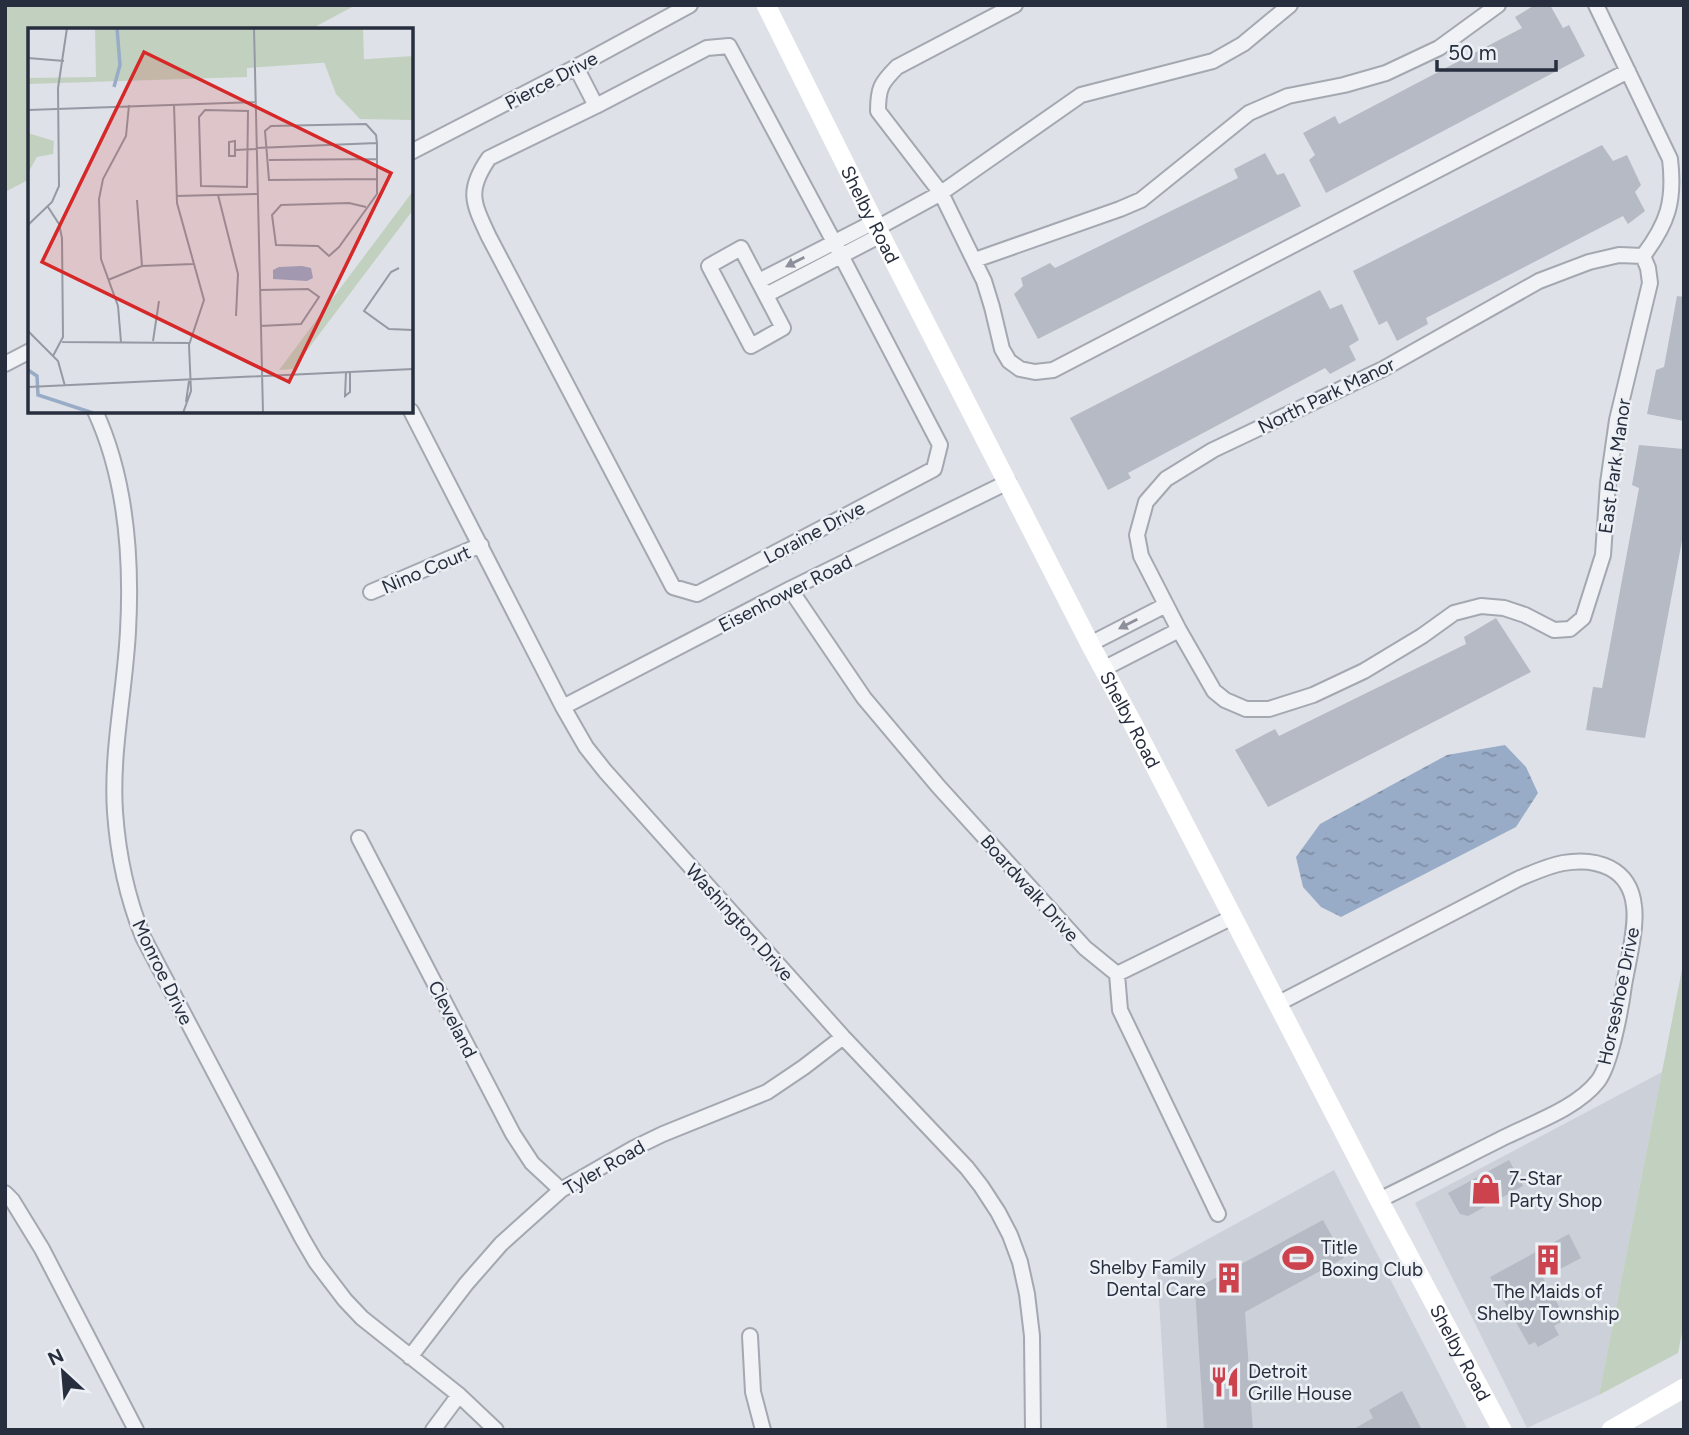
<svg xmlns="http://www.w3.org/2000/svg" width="1689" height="1435" font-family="Figtree,sans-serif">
  <defs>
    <pattern id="water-ripples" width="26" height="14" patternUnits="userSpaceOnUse" patternTransform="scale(1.75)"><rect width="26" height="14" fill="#99acc7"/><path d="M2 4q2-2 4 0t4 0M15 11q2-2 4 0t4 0" fill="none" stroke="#7d8ca3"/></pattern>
  </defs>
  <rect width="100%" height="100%" fill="#dee1e7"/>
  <path fill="#ccd0d9" d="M 1662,1072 L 1599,1395 L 1527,1428 L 1415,1203 Z
    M 1334,1170 L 1468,1430 L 1167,1430 L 1157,1267 Z"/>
  <path fill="#c2d1bf" d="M 5,5 L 356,5 L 309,30 L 30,30 L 30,179 L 5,192 Z
    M 1684,959 L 1684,1323 L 1678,1353 L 1599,1395 Z"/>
  <path fill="url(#water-ripples)" d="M 1505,745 L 1526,767 L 1538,793 L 1516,827 L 1341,917 L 1321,907 L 1303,887 L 1296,857 L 1320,824 L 1447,755 Z"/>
  <path fill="#b5bac4" d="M 1535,5 L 1550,5 L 1563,28 L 1569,25 L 1585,56 L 1326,193 L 1309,160 L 1315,155 L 1303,133 L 1335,116 L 1339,124 L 1522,28 L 1515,17 Z
    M 1602,145 L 1613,161 L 1627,155 L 1641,185 L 1635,192 L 1645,211 L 1628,224 L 1623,216 L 1426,318 L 1428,324 L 1397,341 L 1387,321 L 1379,325 L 1353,271 Z
    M 1265,153 L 1277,175 L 1284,173 L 1301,206 L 1038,339 L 1014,294 L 1023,286 L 1021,278 L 1050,263 L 1055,268 L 1238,178 L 1234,169 Z
    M 1320,290 L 1330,309 L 1342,304 L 1359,340 L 1349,346 L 1356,360 L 1330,374 L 1325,368 L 1128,473 L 1131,478 L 1108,490 L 1070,418 Z
    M 1677,296 L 1684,297 L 1684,421 L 1647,414 L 1656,370 L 1664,367 Z
    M 1639,445 L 1684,449 L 1684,530 L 1645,738 L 1586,730 L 1593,687 L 1602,688 L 1639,488 L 1632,485 Z
    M 1496,618 L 1531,672 L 1268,807 L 1235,750 L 1275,729 L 1279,736 L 1466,644 L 1464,637 Z
    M 1509,1160 L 1523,1186 L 1468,1216 L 1460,1214 L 1448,1193 Z
    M 1323,1220 L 1344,1258 L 1245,1312 L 1249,1370 L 1256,1369 L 1258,1393 L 1250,1393 L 1253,1430 L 1204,1430 L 1195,1289 Z
    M 1569,1234 L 1581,1258 L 1543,1278 L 1566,1319 L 1554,1326 L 1559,1335 L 1538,1347 L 1535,1342 L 1529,1345 L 1490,1277 Z
    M 1402,1391 L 1422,1430 L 1352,1430 L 1373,1418 L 1369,1410 Z"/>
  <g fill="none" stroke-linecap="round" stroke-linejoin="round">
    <g stroke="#a3a8b1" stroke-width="18">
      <path id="street" d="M 1015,5 L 897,67 C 881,83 878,88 878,111 L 941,193 L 984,281 L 992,307 L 1002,349 L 1009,361 L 1020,369 L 1035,372 L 1053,370 L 1628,71
        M 1596,5 L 1670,159 C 1675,201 1668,223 1643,256
        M 729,46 L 834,242 L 940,445 L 934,469 L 697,594 L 673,587 L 489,237 C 473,203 466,191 489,158 L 596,106 L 707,48 Z
        M 576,67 L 596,106
        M 411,152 L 576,67 L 690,5
        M 877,228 L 941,193 L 1081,95 L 1213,61 L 1243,44 L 1290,5
        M 741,248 L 783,328 L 751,346 L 709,266 Z
        M 1619,255 L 1643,256 L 1648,268 L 1650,283 L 1617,420 L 1608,483 L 1603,555 L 1583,618 L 1570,629 L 1554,630 L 1525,615 L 1504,608 L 1481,606 L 1454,613 L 1422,636 L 1364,671 L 1313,695 L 1269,709 L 1246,709 L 1225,700 L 1214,691 L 1179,630 L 1141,556 L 1137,535 L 1146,502 L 1166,479 L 1213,450 L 1383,369 L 1539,281 L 1589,262 Z
        M 975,260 L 1120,209 L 1141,200 L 1249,113 L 1288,96 L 1344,85 L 1386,73 L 1439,48 L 1498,5
        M 759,281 L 874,222
        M 766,295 L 881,235
        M 5,364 L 30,351
        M 95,411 C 126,478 132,558 128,631 C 125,691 111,752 115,812 C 118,855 127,897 143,937 L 302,1238 L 316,1262 L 345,1300 L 362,1318 L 459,1395 L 496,1430
        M 411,411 L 563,707 L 586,747 L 605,771 L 843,1037 L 967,1168 L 981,1186 L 998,1212 L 1010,1235 L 1020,1262 L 1027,1294 L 1032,1336 L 1033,1430
        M 790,589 L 864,698 L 938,786 L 1085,948 L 1117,974 L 1120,1010 L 1218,1214
        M 371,592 L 481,545
        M 1090,644 L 1166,605
        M 1103,669 L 1179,630
        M 563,707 L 790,589 L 1008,482
        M 359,838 L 513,1134 L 532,1163 L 561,1190
        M 1117,974 L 1233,917
        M 1279,1003 L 1518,879 C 1533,873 1547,866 1563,863 C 1597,857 1630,868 1634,906 C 1637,926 1628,963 1624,985 C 1621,1008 1611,1064 1598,1081 C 1578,1107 1536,1122 1507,1136 C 1465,1157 1422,1179 1379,1200
        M 5,1193 L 12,1200 L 42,1249 L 136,1430
        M 750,1336 L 753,1392 L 763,1430
        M 410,1357 L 466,1284 L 501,1244 L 561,1190 L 634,1148 L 663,1134 L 767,1092 L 804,1067 L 843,1037
        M 433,1430 L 459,1395"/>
    </g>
    <use href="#street" stroke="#f1f2f6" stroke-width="14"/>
    <g stroke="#fff" stroke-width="19">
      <path id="s1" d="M 766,5 L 874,222 L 1090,644 L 1133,724 L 1379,1200 L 1502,1430"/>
      <path d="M 1611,1430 L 1684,1388"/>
    </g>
  </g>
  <defs><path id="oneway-solid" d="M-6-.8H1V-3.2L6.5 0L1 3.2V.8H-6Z" transform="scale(1.75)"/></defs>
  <g fill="#8c909a">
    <use href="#oneway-solid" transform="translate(795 262) rotate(153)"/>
    <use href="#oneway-solid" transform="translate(1128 624) rotate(153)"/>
  </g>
  <defs>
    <g id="shop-bare" transform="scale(2.415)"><path d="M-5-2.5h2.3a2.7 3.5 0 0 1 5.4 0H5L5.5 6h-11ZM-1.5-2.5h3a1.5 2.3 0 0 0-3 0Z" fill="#cc434d" stroke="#edf0f5" stroke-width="2.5" paint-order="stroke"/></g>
    <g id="stadium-bare" transform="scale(2.415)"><path d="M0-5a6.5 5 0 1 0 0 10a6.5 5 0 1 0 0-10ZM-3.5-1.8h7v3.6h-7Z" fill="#cc434d" stroke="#edf0f5" stroke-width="2.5" paint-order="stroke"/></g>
    <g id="building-bare" transform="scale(2.415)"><path d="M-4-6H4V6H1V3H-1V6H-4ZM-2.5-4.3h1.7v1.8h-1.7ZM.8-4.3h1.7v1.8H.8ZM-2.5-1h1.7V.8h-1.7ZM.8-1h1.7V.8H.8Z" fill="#cc434d" stroke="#edf0f5" stroke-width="2.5" paint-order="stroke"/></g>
    <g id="restaurant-bare" transform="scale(2.415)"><path d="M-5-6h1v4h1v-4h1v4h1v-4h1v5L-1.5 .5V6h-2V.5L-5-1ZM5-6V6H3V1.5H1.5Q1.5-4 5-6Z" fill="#cc434d" stroke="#edf0f5" stroke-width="2.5" paint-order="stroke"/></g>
  </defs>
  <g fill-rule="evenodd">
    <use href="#shop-bare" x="1486" y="1189"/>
    <use href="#stadium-bare" x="1298" y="1258"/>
    <use href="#building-bare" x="1548" y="1260"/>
    <use href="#building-bare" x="1229" y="1278"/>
    <use href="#restaurant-bare" x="1225" y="1382"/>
  </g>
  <g text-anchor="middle" stroke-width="5" stroke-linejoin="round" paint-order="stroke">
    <g font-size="19" fill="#272e3e" stroke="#edf0f5">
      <text transform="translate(551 80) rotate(-28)" y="7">Pierce Drive</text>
      <text dy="7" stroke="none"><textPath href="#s1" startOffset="234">Shelby Road</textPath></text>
      <text transform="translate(1326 395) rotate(-26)" y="7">North Park Manor</text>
      <text transform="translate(1614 466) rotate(-82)" y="7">East Park Manor</text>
      <text transform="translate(814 532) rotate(-28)" y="7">Loraine Drive</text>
      <text transform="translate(426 569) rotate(-23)" y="7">Nino Court</text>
      <text transform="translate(785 593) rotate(-27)" y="7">Eisenhower Road</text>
      <text dy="7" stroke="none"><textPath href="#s1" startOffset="802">Shelby Road</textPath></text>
      <text transform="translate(1030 888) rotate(48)" y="7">Boardwalk Drive</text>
      <text transform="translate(740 922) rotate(48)" y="7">Washington Drive</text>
      <text transform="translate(163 972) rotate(64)" y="7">Monroe Drive</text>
      <text transform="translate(1618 996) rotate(-78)" y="7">Horseshoe Drive</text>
      <text transform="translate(453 1019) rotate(63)" y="7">Cleveland</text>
      <text transform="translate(604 1167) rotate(-30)" y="7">Tyler Road</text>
      <text dy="7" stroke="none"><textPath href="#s1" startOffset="1516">Shelby Road</textPath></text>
    </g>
    <g font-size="19" fill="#272e3e" stroke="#edf0f5" text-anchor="start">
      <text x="1509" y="1185">7-Star<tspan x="1509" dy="22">Party Shop</tspan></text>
      <text x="1321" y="1254">Title<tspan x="1321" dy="22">Boxing Club</tspan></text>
      <text x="1206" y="1274" text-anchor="end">Shelby Family<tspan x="1206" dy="22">Dental Care</tspan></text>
      <text x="1548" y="1298" text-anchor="middle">The Maids of<tspan x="1548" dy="22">Shelby Township</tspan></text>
      <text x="1248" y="1378">Detroit<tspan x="1248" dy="22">Grille House</tspan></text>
    </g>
  </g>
  <g transform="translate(28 28)">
    <rect width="385" height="385" fill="#dee1e7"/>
    <path d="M 385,28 L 385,156 L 384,156 L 385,92 L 332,91 L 308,66 L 296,34 ZM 0,105 L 26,113 L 25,126 L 9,129 L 0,145 Z" fill="#c2d1bf"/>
    <path d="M 67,0 L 335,0 L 336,32 L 219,40 L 219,49 L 0,56 L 0,50 L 68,49 ZM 385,163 L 385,182 L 265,341 L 251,342 Z" fill="#c2d1bf"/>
    <path d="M 274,238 L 283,240 L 285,250 L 279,253 L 245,251 L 245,242 L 251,239 Z" fill="#99acc7"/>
    <path fill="none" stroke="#99acc7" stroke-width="3.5" d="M 86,59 L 92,37 L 89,0M 0,342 L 9,348 L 10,367 L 65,385"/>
    <path fill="none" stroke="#9599a3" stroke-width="2" d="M 226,0 L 235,385M 0,30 L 36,33M 146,76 L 149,175 L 176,272 L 161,317 L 163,363 L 155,385M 0,82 L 228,74M 177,82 L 220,83 L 219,159 L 173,158 L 171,89 ZM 207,113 L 207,128 L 201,128 L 201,114 ZM 228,120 L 349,115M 207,122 L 228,121M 241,132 L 349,131M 190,167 L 210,246 L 208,288M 148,168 L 229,166M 109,172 L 114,238M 20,179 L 31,196 L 34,210 L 35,309 L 25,328M 338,179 L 321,175 L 253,177 L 244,187 L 248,217 L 290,218 L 301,228 L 311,219 L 349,166 L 349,115 L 348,107 L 338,96 L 243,98 L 237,103 L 241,152 L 349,151M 0,197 L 24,174 L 31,158 L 30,60 L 39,0M 371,240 L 363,244 L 336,283 L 361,301 L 385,302M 80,252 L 114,238 L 165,236M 232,262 L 280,261 L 291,269 L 273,296 L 232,298M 0,303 L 30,333 L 37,358M 125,313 L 131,273M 34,314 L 161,315M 93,314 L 90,278 L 73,231 L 71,171 L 75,151 L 98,108 L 101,77M 318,344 L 317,368 L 322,364 L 322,344M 0,359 L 385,341M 158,374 L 161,353"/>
    <path fill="#d62828" fill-opacity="0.15" stroke="#d62828" stroke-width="3.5" d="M 116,24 L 363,145 L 261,354 L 14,234 Z"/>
    <rect width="385" height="385" fill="none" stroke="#272e3e" stroke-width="3.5"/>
  </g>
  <rect width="1689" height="1435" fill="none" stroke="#272e3e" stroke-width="14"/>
  <g transform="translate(63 1372) rotate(334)" stroke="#edf0f5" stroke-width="5" paint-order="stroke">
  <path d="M0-5L12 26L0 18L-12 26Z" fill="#272e3e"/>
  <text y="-10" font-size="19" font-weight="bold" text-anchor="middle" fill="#272e3e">N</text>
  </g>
  <path d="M1437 60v10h119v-10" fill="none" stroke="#272e3e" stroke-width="3.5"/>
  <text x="1448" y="60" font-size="21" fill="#272e3e" stroke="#edf0f5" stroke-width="5" paint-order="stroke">50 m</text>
</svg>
